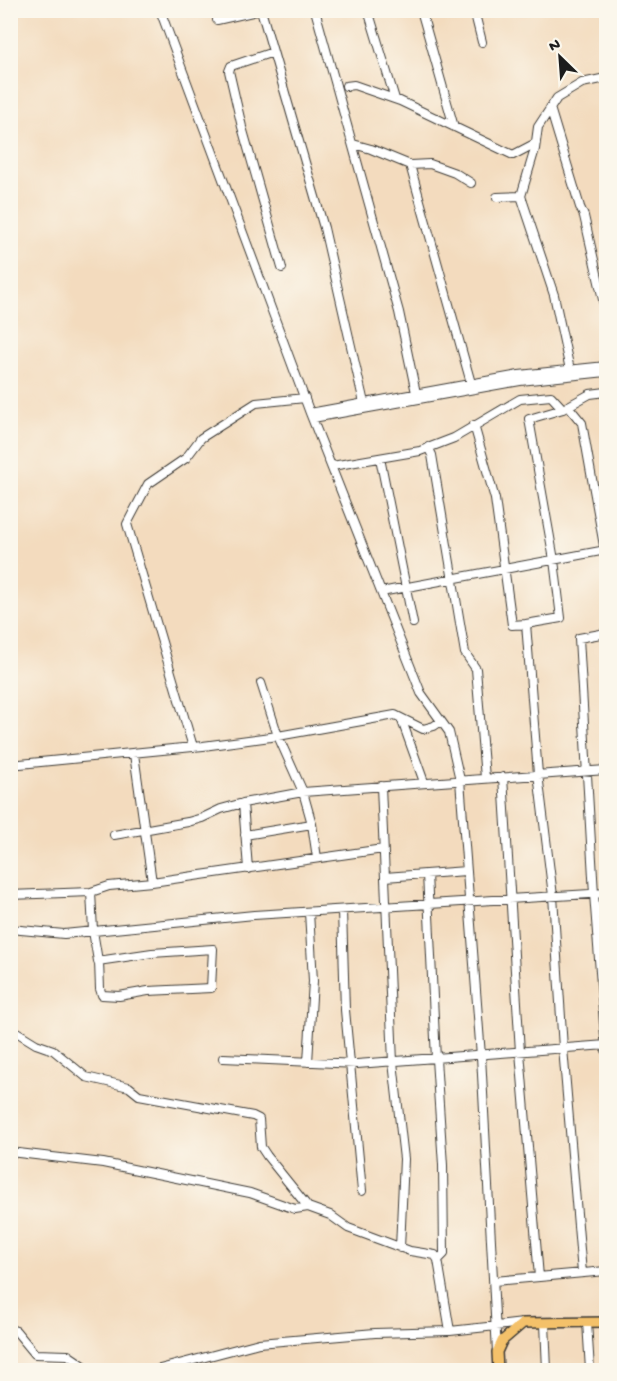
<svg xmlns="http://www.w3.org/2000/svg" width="617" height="1381" font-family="'Gochi Hand',sans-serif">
  <rect width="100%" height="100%" fill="#fbf7ec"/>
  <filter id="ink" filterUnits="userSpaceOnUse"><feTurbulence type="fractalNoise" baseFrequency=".0167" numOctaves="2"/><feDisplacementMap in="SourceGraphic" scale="12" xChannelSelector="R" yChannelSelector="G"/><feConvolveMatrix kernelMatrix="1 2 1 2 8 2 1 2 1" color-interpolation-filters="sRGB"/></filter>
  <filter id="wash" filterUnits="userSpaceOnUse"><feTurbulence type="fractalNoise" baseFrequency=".008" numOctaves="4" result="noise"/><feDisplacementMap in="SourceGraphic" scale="24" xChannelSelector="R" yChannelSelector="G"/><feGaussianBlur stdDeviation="1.35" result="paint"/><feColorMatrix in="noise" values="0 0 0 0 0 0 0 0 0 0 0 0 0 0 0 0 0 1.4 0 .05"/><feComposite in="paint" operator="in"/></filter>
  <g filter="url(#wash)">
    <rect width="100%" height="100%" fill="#f3dbbe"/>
  </g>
  <g filter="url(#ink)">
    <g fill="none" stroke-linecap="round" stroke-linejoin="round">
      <g stroke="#3c3934" stroke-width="10">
        <path id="minor" d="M 160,10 L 310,413 L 421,693 L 449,732 L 460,780 L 481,1056 L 497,1352
          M 261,10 L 324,228 L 364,403
          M 315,10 L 399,312 L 416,393
          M 368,10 L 395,99
          M 421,10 L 454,127
          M 474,10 L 482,42
          M 217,20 L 261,10
          M 273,52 L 231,66 L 229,71 L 242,127 L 282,268
          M 346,86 L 354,85 L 400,101 L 513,155 L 536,143
          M 550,108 L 580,207 L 584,216 L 606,313
          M 353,144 L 371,149 L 410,165 L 430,164 L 455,173 L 471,183
          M 410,165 L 471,383
          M 521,196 L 554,295 L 570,370
          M 497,197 L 521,196 L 535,149 L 538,127 L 557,98 L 582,83 L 606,78
          M 568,406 L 582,423 L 606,557
          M 310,413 L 519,375 L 606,366
          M 313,418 L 520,381 L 606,372
          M 474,425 L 495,499 L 512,625 L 526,624 L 538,774 L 553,896 L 563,1048 L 582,1273
          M 428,447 L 432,455 L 465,653 L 476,669 L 485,778
          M 380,458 L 413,623
          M 332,466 L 420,451 L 454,438 L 520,399 L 551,396 L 563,409 L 590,394 L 606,392
          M 381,592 L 606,550
          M 526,624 L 561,618 L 554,560 L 529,419 L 563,409
          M 606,633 L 579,638 L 594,894 L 606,1050
          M 261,683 L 278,736 L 303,792 L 312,824 L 317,858
          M 401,718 L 424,782
          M 193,747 L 127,524 L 148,484 L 186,458 L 201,438 L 256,403 L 305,398
          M 134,754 L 152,882
          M 10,765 L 203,746 L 278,736 L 395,715 L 423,729 L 434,726 L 441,721
          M 503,777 L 520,1052 L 539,1277
          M 381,786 L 393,1062 L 404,1159 L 400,1248
          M 243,803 L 248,869
          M 114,835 L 188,822 L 202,818 L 221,809 L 243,803 L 303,792 L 606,770
          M 245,835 L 312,824
          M 427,874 L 436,1059 L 443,1165 L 444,1254 L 438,1260
          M 385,877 L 466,871
          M 91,892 L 93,931 L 98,961 L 152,953 L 213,949 L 211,988 L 148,991 L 119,996 L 102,995 L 100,989 L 99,961
          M 10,895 L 91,892 L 109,886 L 152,882 L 383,849
          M 342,910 L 345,1010 L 362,1191
          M 10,929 L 64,934 L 254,915 L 606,893
          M 10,1028 L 36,1044 L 53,1050 L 86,1077 L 129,1087 L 139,1095 L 253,1116 L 259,1119 L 261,1147 L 267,1156 L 308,1207 L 330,1215 L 348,1228 L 410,1251 L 435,1255 L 438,1260 L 450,1331
          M 223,1058 L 357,1064 L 606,1045
          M 308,1062 L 313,981 L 309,912
          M 10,1152 L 103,1163 L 250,1193 L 295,1209 L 308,1207
          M 494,1281 L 606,1271
          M 587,1322 L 590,1370
          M 545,1323 L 547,1370
          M 10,1329 L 16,1331 L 35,1354 L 68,1355 L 90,1370
          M 156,1370 L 259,1343 L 375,1333 L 450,1331 L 523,1323"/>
      </g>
      <g stroke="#3c3934" stroke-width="12">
        <path id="major" d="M 498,1370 L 497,1352 L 502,1341 L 523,1323 L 606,1322"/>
      </g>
      <use href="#minor" stroke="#fff" stroke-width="8"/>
      <use href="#major" stroke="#f4c16a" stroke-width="9"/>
    </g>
  </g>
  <rect width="617" height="1381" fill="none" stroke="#fbf7ec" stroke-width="36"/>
  <g transform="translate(560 57) rotate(335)" stroke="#fbf7ec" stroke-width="4.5" paint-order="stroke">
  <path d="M0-4.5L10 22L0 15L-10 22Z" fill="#1c1c1c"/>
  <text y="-9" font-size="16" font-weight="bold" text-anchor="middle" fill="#1c1c1c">N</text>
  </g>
</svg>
